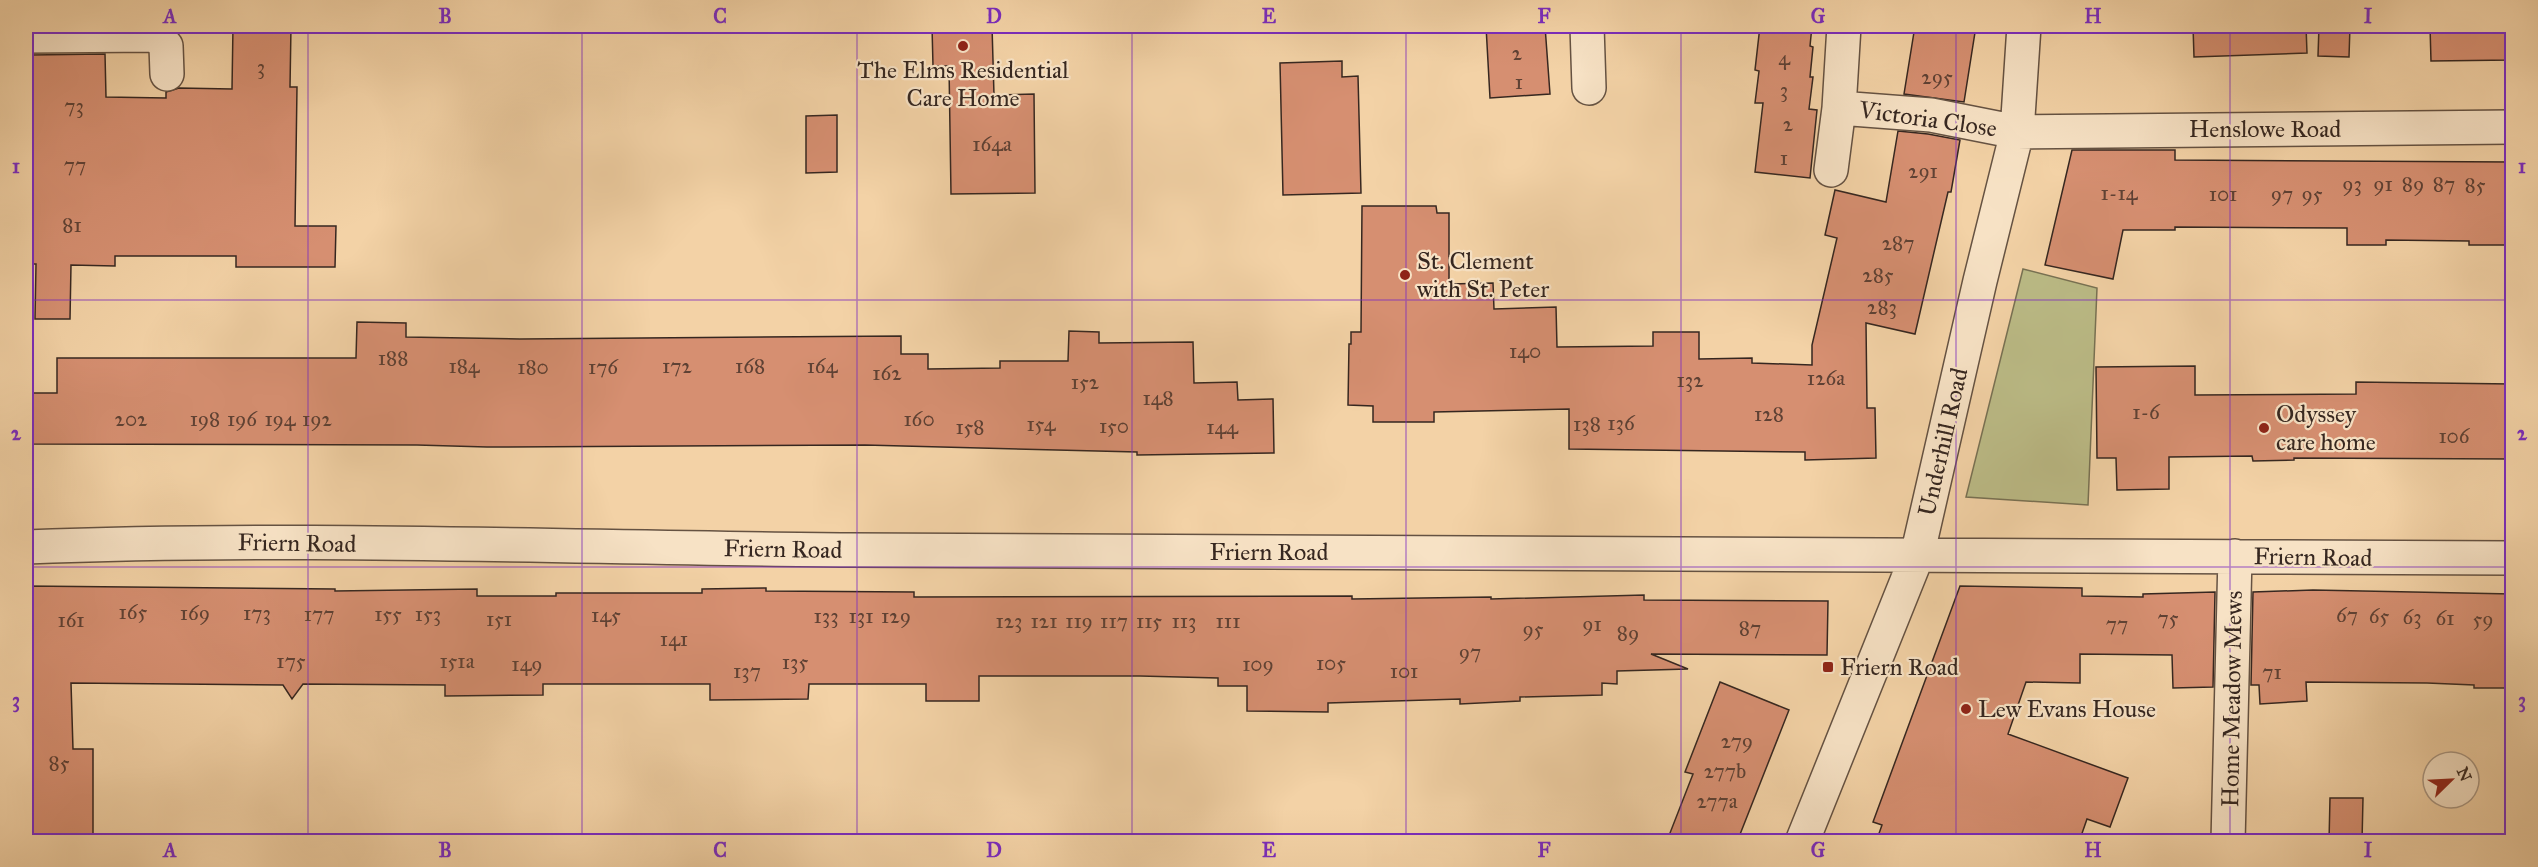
<svg xmlns="http://www.w3.org/2000/svg" width="2538" height="867" font-family="'IM FELL Great Primer',serif">
  <rect width="100%" height="100%" fill="#f3d2a6"/>
  <filter id="stains"><feTurbulence type="fractalNoise" baseFrequency=".00333" numOctaves="4"/><feColorMatrix values="0 0 0 0 .2 0 0 0 0 .09 0 0 0 0 .02 0 0 0 .5 -.17"/></filter>
  <radialGradient id="worn" r=".72"><stop offset=".6" stop-color="#630" stop-opacity="0"/><stop offset="1" stop-color="#630" stop-opacity=".3"/></radialGradient>
  <path fill="#bbbb86" stroke="#787153" stroke-width="1.5" d="M 2023,269 L 2097,288 L 2088,505 L 1966,497 Z"/>
  <path fill="#d68f71" stroke="#362720" stroke-width="1.5" d="M 233,26 L 291,26 L 290,87 L 297,87 L 295,226 L 336,226 L 335,267 L 236,267 L 236,256 L 115,256 L 115,266 L 71,265 L 70,319 L 35,319 L 36,264 L 28,264 L 31,55 L 105,54 L 106,97 L 166,98 L 166,92 L 179,88 L 232,89 Z
    M 932,26 L 992,26 L 994,95 L 1034,94 L 1035,193 L 951,194 L 949,66 L 933,66 Z
    M 1486,26 L 1545,26 L 1550,94 L 1490,98 Z
    M 1760,26 L 1812,26 L 1810,46 L 1813,47 L 1810,77 L 1813,77 L 1809,109 L 1817,110 L 1810,178 L 1755,172 L 1763,103 L 1755,103 L 1759,71 L 1755,70 Z
    M 1915,26 L 1976,26 L 1964,102 L 1904,94 Z
    M 2193,26 L 2306,26 L 2307,53 L 2194,57 Z
    M 2319,26 L 2350,26 L 2349,57 L 2318,56 Z
    M 2430,26 L 2512,26 L 2512,60 L 2431,61 Z
    M 1342,61 L 1342,77 L 1358,76 L 1361,193 L 1283,195 L 1280,63 Z
    M 837,115 L 837,172 L 806,173 L 806,116 Z
    M 1898,131 L 1928,134 L 1960,140 L 1951,192 L 1948,192 L 1915,334 L 1866,323 L 1867,408 L 1875,408 L 1876,458 L 1805,460 L 1805,452 L 1569,449 L 1569,409 L 1434,412 L 1434,422 L 1373,422 L 1373,406 L 1348,405 L 1349,344 L 1351,344 L 1351,332 L 1361,332 L 1362,206 L 1436,206 L 1437,213 L 1449,213 L 1449,284 L 1493,283 L 1494,309 L 1556,307 L 1557,347 L 1653,346 L 1653,332 L 1699,332 L 1699,359 L 1752,358 L 1752,363 L 1812,365 L 1812,345 L 1837,238 L 1825,235 L 1835,190 L 1886,202 Z
    M 2072,150 L 2175,150 L 2175,160 L 2512,162 L 2512,208 L 2508,208 L 2508,245 L 2469,245 L 2469,241 L 2386,240 L 2386,245 L 2347,245 L 2347,228 L 2175,227 L 2175,230 L 2123,230 L 2113,279 L 2045,265 Z
    M 357,322 L 406,323 L 406,337 L 520,339 L 901,336 L 901,354 L 928,354 L 928,369 L 1000,368 L 1000,361 L 1068,361 L 1069,331 L 1099,332 L 1099,343 L 1193,342 L 1194,383 L 1237,382 L 1238,400 L 1273,399 L 1274,453 L 1137,455 L 1137,452 L 865,445 L 487,447 L 417,445 L 29,444 L 29,393 L 57,393 L 57,358 L 356,358 Z
    M 2195,366 L 2195,395 L 2356,394 L 2356,382 L 2512,384 L 2512,459 L 2294,458 L 2294,460 L 2253,461 L 2252,456 L 2169,457 L 2169,489 L 2117,490 L 2116,458 L 2097,458 L 2096,367 Z
    M 26,586 L 335,589 L 335,591 L 477,589 L 477,596 L 556,596 L 556,593 L 702,593 L 702,589 L 766,588 L 766,591 L 914,592 L 914,597 L 1352,596 L 1352,599 L 1491,597 L 1491,599 L 1644,595 L 1644,600 L 1828,601 L 1827,655 L 1651,654 L 1688,669 L 1617,671 L 1617,684 L 1602,683 L 1602,695 L 1520,697 L 1520,701 L 1460,704 L 1460,699 L 1328,703 L 1328,712 L 1247,711 L 1247,686 L 1218,686 L 1218,678 L 1140,676 L 979,676 L 979,701 L 926,701 L 926,684 L 809,684 L 808,699 L 710,700 L 710,684 L 543,684 L 543,695 L 445,696 L 445,685 L 303,684 L 292,699 L 283,685 L 71,683 L 73,749 L 93,749 L 93,837 L 73,836 L 73,842 L 26,842 L 26,735 L 32,735 L 33,643 L 26,643 Z
    M 1960,586 L 2082,588 L 2082,596 L 2143,597 L 2143,594 L 2215,592 L 2213,687 L 2173,688 L 2172,655 L 2080,654 L 2080,683 L 2026,682 L 2008,734 L 2128,778 L 2110,827 L 2087,819 L 2079,842 L 1876,842 L 1882,825 L 1873,822 Z
    M 2313,590 L 2512,594 L 2512,688 L 2474,688 L 2474,685 L 2427,683 L 2306,682 L 2307,701 L 2260,704 L 2259,685 L 2251,685 L 2253,592 Z
    M 1720,682 L 1789,710 L 1737,842 L 1690,842 L 1670,833 L 1693,774 L 1685,772 Z
    M 2330,798 L 2363,798 L 2362,842 L 2329,842 Z"/>
  <g fill="none" stroke-linecap="round" stroke-linejoin="round">
    <g stroke="#655242" stroke-width="36">
      <path id="street" d="M 1587,26 L 1589,88
        M 1844,26 L 1839,108 L 1931,115 L 2017,132 L 2512,127
        M 26,36 L 156,35 L 166,46 L 167,74
        M 1831,170 L 1839,108
        M 26,547 C 300,536 575,548 850,550 C 1404,554 1958,556 2512,558
        M 1802,842 L 1917,556 L 1980,281 L 2017,132 L 2024,26
        M 2228,842 L 2235,556"/>
    </g>
    <use href="#street" stroke="#f7e2c5" stroke-width="33"/>
  </g>
  <path fill="none" stroke="#7b2cbf" stroke-width="1.5" stroke-opacity="0.55" d="M 308,26 L 308,842M 582,26 L 582,842M 857,26 L 857,842M 1132,26 L 1132,842M 1406,26 L 1406,842M 1681,26 L 1681,842M 1956,26 L 1956,842M 2230,26 L 2230,842M 26,300 L 2512,300M 26,567 L 2512,567"/>
  <g fill="#8f2418" stroke="#f7e2c5" stroke-width="2">
    <circle cx="963" cy="46" r="6"/>
    <circle cx="1405" cy="275" r="6"/>
    <circle cx="2264" cy="428" r="6"/>
    <rect x="1822" y="661" width="12" height="12" rx="3"/>
    <circle cx="1966" cy="709" r="6"/>
  </g>
  <g text-anchor="middle" stroke-width="4.5" stroke-linejoin="round" paint-order="stroke">
    <g font-size="21" fill="#5e4134">
      <text x="1517" y="60">2</text>
      <text x="1784" y="65">4</text>
      <text x="261" y="74">3</text>
      <text x="1937" y="84">295</text>
      <text x="1519" y="89">1</text>
      <text x="1784" y="97">3</text>
      <text x="74" y="113">73</text>
      <text x="1788" y="131">2</text>
      <text x="992" y="151">164a</text>
      <text x="1784" y="165">1</text>
      <text x="75" y="172">77</text>
      <text x="1923" y="178">291</text>
      <text x="2352" y="191">93</text>
      <text x="2383" y="191">91</text>
      <text x="2413" y="191">89</text>
      <text x="2444" y="191">87</text>
      <text x="2475" y="192">85</text>
      <text x="2119" y="200">1-14</text>
      <text x="2223" y="201">101</text>
      <text x="2282" y="201">97</text>
      <text x="2312" y="201">95</text>
      <text x="72" y="232">81</text>
      <text x="1898" y="250">287</text>
      <text x="1878" y="282">285</text>
      <text x="1882" y="314">283</text>
      <text x="1525" y="358">140</text>
      <text x="393" y="365">188</text>
      <text x="464" y="373">184</text>
      <text x="677" y="373">172</text>
      <text x="750" y="373">168</text>
      <text x="822" y="373">164</text>
      <text x="533" y="374">180</text>
      <text x="603" y="374">176</text>
      <text x="887" y="380">162</text>
      <text x="1826" y="385">126a</text>
      <text x="1690" y="387">132</text>
      <text x="1085" y="389">152</text>
      <text x="1158" y="405">148</text>
      <text x="2146" y="419">1-6</text>
      <text x="1769" y="421">128</text>
      <text x="131" y="426">202</text>
      <text x="205" y="426">198</text>
      <text x="242" y="426">196</text>
      <text x="280" y="426">194</text>
      <text x="317" y="426">192</text>
      <text x="919" y="426">160</text>
      <text x="1621" y="430">136</text>
      <text x="1041" y="431">154</text>
      <text x="1587" y="431">138</text>
      <text x="1114" y="433">150</text>
      <text x="970" y="434">158</text>
      <text x="1222" y="434">144</text>
      <text x="2454" y="443">106</text>
      <text x="133" y="619">165</text>
      <text x="195" y="620">169</text>
      <text x="257" y="620">173</text>
      <text x="319" y="621">177</text>
      <text x="388" y="621">155</text>
      <text x="428" y="621">153</text>
      <text x="606" y="622">145</text>
      <text x="2347" y="622">67</text>
      <text x="826" y="623">133</text>
      <text x="861" y="623">131</text>
      <text x="896" y="623">129</text>
      <text x="2379" y="623">65</text>
      <text x="2412" y="624">63</text>
      <text x="2168" y="625">75</text>
      <text x="2445" y="625">61</text>
      <text x="499" y="626">151</text>
      <text x="2483" y="626">59</text>
      <text x="71" y="627">161</text>
      <text x="1009" y="628">123</text>
      <text x="1044" y="628">121</text>
      <text x="1079" y="628">119</text>
      <text x="1114" y="628">117</text>
      <text x="1149" y="628">115</text>
      <text x="1184" y="628">113</text>
      <text x="1228" y="628">111</text>
      <text x="1592" y="631">91</text>
      <text x="2117" y="631">77</text>
      <text x="1750" y="635">87</text>
      <text x="1533" y="636">95</text>
      <text x="1628" y="640">89</text>
      <text x="674" y="646">141</text>
      <text x="1470" y="659">97</text>
      <text x="291" y="668">175</text>
      <text x="457" y="668">151a</text>
      <text x="795" y="669">135</text>
      <text x="1331" y="670">105</text>
      <text x="527" y="671">149</text>
      <text x="1258" y="671">109</text>
      <text x="747" y="678">137</text>
      <text x="1404" y="678">101</text>
      <text x="2272" y="679">71</text>
      <text x="1737" y="748">279</text>
      <text x="59" y="770">85</text>
      <text x="1725" y="778">277b</text>
      <text x="1717" y="808">277a</text>
    </g>
    <g font-size="24" fill="#362720" stroke="#f7e2c5" text-anchor="start">
      <text x="963" y="78" text-anchor="middle">The Elms Residential<tspan x="963" dy="28">Care Home</tspan></text>
      <text x="1417" y="269">St. Clement<tspan x="1417" dy="28">with St. Peter</tspan></text>
      <text x="2276" y="422">Odyssey<tspan x="2276" dy="28">care home</tspan></text>
      <text x="1840" y="675">Friern Road</text>
      <text x="1978" y="717">Lew Evans House</text>
    </g>
    <g font-size="24" fill="#362720" stroke="#f7e2c5">
      <text transform="translate(1928 119) rotate(8)" y="8">Victoria Close</text>
      <text x="2265" y="137">Henslowe Road</text>
      <text transform="translate(1943 442) rotate(-77)" y="8">Underhill Road</text>
      <text transform="translate(297 543) rotate(1)" y="8">Friern Road</text>
      <text transform="translate(783 549) rotate(1)" y="8">Friern Road</text>
      <text x="1269" y="560">Friern Road</text>
      <text transform="translate(2313 557) rotate(1)" y="8">Friern Road</text>
      <text transform="translate(2232 699) rotate(-89)" y="8">Home Meadow Mews</text>
    </g>
  </g>
  <rect width="2538" height="867" fill="none" stroke="#f3d2a6" stroke-width="66"/>
  <g transform="translate(2451 780) rotate(66)"><circle r="28" fill="#f7e2c5" stroke="#aa9783" stroke-width="1.5"/>
  <path d="M0-4.5L10 22L0 15L-10 22Z" fill="#8f2418"/>
  <text y="-9" font-size="16" font-weight="bold" text-anchor="middle" fill="#362720">N</text>
  </g>
  <rect x="33" y="33" width="2472" height="801" fill="none" stroke="#7b2cbf" stroke-width="2"/>
  <g font-size="20" text-anchor="middle" font-weight="bold" fill="#7b2cbf">
    <text x="170" y="23">A</text>
    <text x="445" y="23">B</text>
    <text x="720" y="23">C</text>
    <text x="994" y="23">D</text>
    <text x="1269" y="23">E</text>
    <text x="1544" y="23">F</text>
    <text x="1818" y="23">G</text>
    <text x="2093" y="23">H</text>
    <text x="2368" y="23">I</text>
    <text x="16" y="173">1</text>
    <text x="2522" y="173">1</text>
    <text x="16" y="440">2</text>
    <text x="2522" y="440">2</text>
    <text x="16" y="707">3</text>
    <text x="2522" y="707">3</text>
    <text x="170" y="857">A</text>
    <text x="445" y="857">B</text>
    <text x="720" y="857">C</text>
    <text x="994" y="857">D</text>
    <text x="1269" y="857">E</text>
    <text x="1544" y="857">F</text>
    <text x="1818" y="857">G</text>
    <text x="2093" y="857">H</text>
    <text x="2368" y="857">I</text>
  </g>
  <rect width="100%" height="100%" filter="url(#stains)"/>
  <rect width="100%" height="100%" fill="url(#worn)"/>
</svg>
